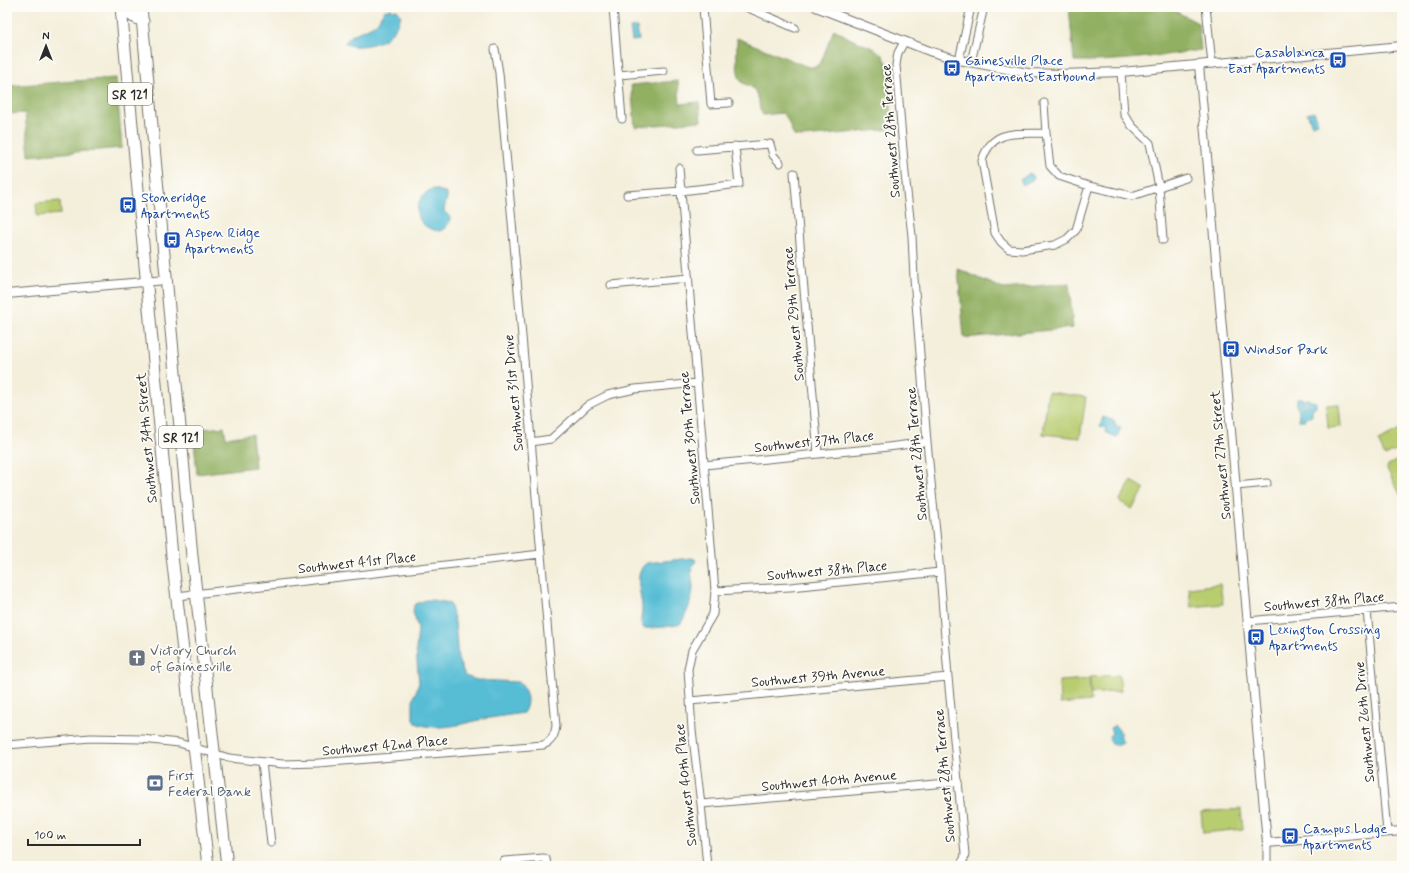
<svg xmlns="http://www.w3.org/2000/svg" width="1409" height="873" font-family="Mynerve,sans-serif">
  <rect width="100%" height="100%" fill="#fdfcf7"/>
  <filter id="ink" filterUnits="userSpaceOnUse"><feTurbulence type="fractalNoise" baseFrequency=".025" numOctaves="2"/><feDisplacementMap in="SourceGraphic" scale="8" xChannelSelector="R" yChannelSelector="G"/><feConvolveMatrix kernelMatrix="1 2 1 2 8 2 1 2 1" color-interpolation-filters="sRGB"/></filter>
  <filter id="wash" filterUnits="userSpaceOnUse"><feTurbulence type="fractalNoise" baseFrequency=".012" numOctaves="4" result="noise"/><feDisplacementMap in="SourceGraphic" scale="16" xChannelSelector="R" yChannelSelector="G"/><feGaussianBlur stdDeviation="0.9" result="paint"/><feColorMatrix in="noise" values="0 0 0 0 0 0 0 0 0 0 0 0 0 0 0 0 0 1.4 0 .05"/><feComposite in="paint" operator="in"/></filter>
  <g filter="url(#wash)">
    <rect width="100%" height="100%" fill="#f4efdb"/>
    <path fill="#b8cc70" stroke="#727c4e" d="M 60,201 L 61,214 L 37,216 L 36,203 Z
      M 1048,392 L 1086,397 L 1080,438 L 1043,434 Z
      M 1339,404 L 1341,427 L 1328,428 L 1326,405 Z
      M 1402,429 L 1402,448 L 1385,456 L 1378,441 Z
      M 1402,458 L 1402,498 L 1387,469 L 1388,465 Z
      M 1132,481 L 1145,489 L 1132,509 L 1119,501 Z
      M 1220,584 L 1223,604 L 1191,607 L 1189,588 Z
      M 1119,675 L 1121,691 L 1091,694 L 1090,677 Z
      M 1089,679 L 1091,701 L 1060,704 L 1059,681 Z
      M 1241,809 L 1243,829 L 1203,833 L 1201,812 Z"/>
    <path fill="#92b062" stroke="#5e6e46" d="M 1069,7 L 1173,7 L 1177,12 L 1198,23 L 1201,50 C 1159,56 1117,62 1074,61 Z
      M 834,29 L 849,38 L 875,49 L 883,55 L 887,63 L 893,129 L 802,137 L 794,136 C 790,128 789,120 783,113 L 763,115 C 758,108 760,101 757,94 C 755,87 748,86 743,83 C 735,78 737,48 737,38 L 808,67 L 815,67 L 821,62 Z
      M 116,78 L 122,148 L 29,156 L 25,113 L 7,114 L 7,86 Z
      M 678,81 L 680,104 L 699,102 L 701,121 L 635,127 L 631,85 Z
      M 958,269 L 1004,289 L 1069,283 L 1073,328 L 964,338 Z
      M 224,427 L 226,438 L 252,434 L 255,467 L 197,474 L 193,430 Z"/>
    <path fill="#57bdd5" stroke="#417480" d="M 390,9 L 397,10 L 401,15 C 399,24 393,33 385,39 C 377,44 353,50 345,43 C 351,32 366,31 375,24 C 379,21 381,15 384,11 Z
      M 637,27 L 639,40 L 632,41 L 630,28 Z
      M 1314,111 L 1318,123 L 1312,125 L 1307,113 Z
      M 1030,173 L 1034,179 L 1023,185 L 1020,180 Z
      M 433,189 C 454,193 446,196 444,211 L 450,217 L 450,222 L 445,228 L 440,231 C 412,229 411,197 433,189 Z
      M 1297,398 L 1303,398 L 1304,408 L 1306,407 L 1305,399 L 1309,399 L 1309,401 L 1313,401 L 1316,402 L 1316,406 L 1312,409 L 1312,416 L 1305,417 L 1305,420 L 1299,420 L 1298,409 L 1296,405 L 1297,403 Z
      M 1103,417 L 1115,421 L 1114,425 L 1121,428 L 1117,437 L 1105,432 L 1106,428 L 1100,426 Z
      M 691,558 L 695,559 L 696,563 L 694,564 C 689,571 693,580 693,588 C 692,601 687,614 680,624 C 677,626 647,629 643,628 C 639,621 642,616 642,609 C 642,595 632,572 647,563 Z
      M 425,600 L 432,600 L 450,603 L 455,622 L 458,659 L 465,676 L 477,680 L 519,682 C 527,690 530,703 523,713 C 510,715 496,717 483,719 C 462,724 437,732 416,723 L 413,718 L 413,700 L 419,683 L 416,650 L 418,628 L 413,612 L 414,605 Z
      M 1115,725 L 1122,734 L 1119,736 L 1123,742 L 1118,745 L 1112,744 C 1109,741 1108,736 1112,733 L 1110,728 Z"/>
  </g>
  <g filter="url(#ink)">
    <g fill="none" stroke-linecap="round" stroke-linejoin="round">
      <g stroke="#717069" stroke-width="9">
        <path id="minor" d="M 613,7 L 622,119
          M 703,7 L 711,104 L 729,103
          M 746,7 L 795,28
          M 1206,7 L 1212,64
          M 904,42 L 898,53 L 896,65 L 905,174 L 912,236 L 914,278 L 927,442 L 940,572 L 948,677 L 965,854 L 964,859 L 959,866
          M 959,60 L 971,7
          M 971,62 L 984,7
          M 619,75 L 664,71
          M 1044,103 L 1046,133 L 1050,166 L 1059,176 L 1089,186 L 1132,196 L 1159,187 L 1150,143 L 1132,126 L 1124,114 L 1121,72
          M 1046,133 C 1017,134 992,128 982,161 L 995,233 L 1001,242 L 1009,249 L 1022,250 L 1055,245 L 1067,239 L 1076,230 L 1089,186
          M 697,150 L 770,144 L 773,155 L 780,163
          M 679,168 L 715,591 L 713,614 L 692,650 L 688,669 L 692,730 L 701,804 L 707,866
          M 794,173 L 818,453
          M 627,195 L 681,191 L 739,184 L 735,146
          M 1163,240 L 1159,187 L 1186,178
          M 611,285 L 689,278
          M 531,442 L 551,439 L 588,405 L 608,395 L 635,389 L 697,383
          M 704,465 L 880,448 L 927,442
          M 1236,486 L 1267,483
          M 715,591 L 790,587 L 940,572
          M 177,596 L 279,584 L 541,554
          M 1367,610 L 1387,832
          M 1248,621 L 1402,607
          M 690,701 L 948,677
          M 7,745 L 91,738 L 142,739 L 179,743 L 229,758 L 283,764 L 318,763 L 543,745 C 552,742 555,735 556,726 L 499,73 L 495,49
          M 262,762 L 271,843
          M 701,804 L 959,782
          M 502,866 L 504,861 L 544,858 L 546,859 L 547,865
          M 1267,866 L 1267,843"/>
      </g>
      <g stroke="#717069" stroke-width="10">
        <path id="tertiary" d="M 816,7 L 932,52 L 959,60 L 1028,73 L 1062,74 L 1121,72 L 1402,46
          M 1199,65 L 1267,843 L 1402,831
          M 7,294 L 166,280"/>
      </g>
      <g stroke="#717069" stroke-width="13">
        <path id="primary" d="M 121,7 L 172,556 L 208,866
          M 131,7 L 132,16 L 143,21
          M 141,7 L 192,556 L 227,866"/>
      </g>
      <use href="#minor" stroke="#fff" stroke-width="7"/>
      <use href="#tertiary" stroke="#fff" stroke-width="8"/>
      <use href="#primary" stroke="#fff" stroke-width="11"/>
    </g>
  </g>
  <defs>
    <g id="bus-square" transform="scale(0.9)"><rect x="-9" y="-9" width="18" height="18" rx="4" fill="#1a4fb4" stroke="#fdfcf7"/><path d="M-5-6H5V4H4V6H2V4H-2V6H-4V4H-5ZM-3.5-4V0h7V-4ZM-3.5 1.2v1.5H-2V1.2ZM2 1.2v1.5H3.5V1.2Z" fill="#fff"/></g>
    <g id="church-square" transform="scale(0.9)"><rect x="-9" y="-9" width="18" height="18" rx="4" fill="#6b7280" stroke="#fdfcf7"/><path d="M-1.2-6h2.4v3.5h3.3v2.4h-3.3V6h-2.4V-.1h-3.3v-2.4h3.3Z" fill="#fff"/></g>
    <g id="bank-square" transform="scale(0.9)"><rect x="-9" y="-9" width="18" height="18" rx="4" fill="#5c6f8a" stroke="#fdfcf7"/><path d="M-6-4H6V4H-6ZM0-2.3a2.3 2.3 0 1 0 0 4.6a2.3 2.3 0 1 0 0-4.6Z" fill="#fff"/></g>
  </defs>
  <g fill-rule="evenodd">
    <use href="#bus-square" x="1338" y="60"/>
    <use href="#bus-square" x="952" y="68"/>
    <use href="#bus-square" x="128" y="205"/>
    <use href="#bus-square" x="172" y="240"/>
    <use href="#bus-square" x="1231" y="349"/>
    <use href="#bus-square" x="1256" y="637"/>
    <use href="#church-square" x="137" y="658"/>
    <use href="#bank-square" x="155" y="783"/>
    <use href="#bus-square" x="1290" y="836"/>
  </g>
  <g text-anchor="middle" stroke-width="3.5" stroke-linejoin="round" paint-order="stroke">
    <g fill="#fdfcf7" stroke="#6a6a68" stroke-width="1">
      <rect x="108" y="83" width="44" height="22" rx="3"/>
      <rect x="159" y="426" width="44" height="22" rx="3"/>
    </g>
    <g font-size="13" font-weight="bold" fill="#2b2b2b">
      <text x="130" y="99">SR 121</text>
      <text x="181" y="442">SR 121</text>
    </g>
    <g font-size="14" fill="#164399" stroke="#fdfcf7" text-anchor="start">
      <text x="1325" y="57" text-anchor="end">Casablanca<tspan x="1325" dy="16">East Apartments</tspan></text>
      <text x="965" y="65">Gainesville Place<tspan x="965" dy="16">Apartments Eastbound</tspan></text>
      <text x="141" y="202">Stoneridge<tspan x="141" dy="16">Apartments</tspan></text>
      <text x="185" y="237">Aspen Ridge<tspan x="185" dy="16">Apartments</tspan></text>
      <text x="1244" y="354">Windsor Park</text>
      <text x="1269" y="634">Lexington Crossing<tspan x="1269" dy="16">Apartments</tspan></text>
      <text x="1303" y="833">Campus Lodge<tspan x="1303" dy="16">Apartments</tspan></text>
    </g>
    <g font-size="14" fill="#2b2b2b" stroke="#fdfcf7">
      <text transform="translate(890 131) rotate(-94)" y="5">Southwest 28th Terrace</text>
      <text transform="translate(793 314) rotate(-95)" y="5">Southwest 29th Terrace</text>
      <text transform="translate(513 393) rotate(-95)" y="5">Southwest 31st Drive</text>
      <text transform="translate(146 438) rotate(-95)" y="5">Southwest 34th Street</text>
      <text transform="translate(689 438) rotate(-95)" y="5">Southwest 30th Terrace</text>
      <text transform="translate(814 441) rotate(-6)" y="5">Southwest 37th Place</text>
      <text transform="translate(916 454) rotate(-95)" y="5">Southwest 28th Terrace</text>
      <text transform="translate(1220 455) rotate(-95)" y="5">Southwest 27th Street</text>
      <text transform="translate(357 562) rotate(-6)" y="5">Southwest 41st Place</text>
      <text transform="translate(827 570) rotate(-5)" y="5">Southwest 38th Place</text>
      <text transform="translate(1324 601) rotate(-5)" y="5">Southwest 38th Place</text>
      <text transform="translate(818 676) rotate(-5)" y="5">Southwest 39th Avenue</text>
      <text transform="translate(1364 722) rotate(-95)" y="5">Southwest 26th Drive</text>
      <text transform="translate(385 745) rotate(-5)" y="5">Southwest 42nd Place</text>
      <text transform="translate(944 776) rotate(-95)" y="5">Southwest 28th Terrace</text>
      <text transform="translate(829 780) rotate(-5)" y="5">Southwest 40th Avenue</text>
      <text transform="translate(685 785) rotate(-96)" y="5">Southwest 40th Place</text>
    </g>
    <g font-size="14" fill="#5b616d" stroke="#fdfcf7" text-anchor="start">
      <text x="150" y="655">Victory Church<tspan x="150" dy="16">of Gainesville</tspan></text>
    </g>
    <g font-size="14" fill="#4e5e75" stroke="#fdfcf7" text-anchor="start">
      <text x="168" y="780">First<tspan x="168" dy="16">Federal Bank</tspan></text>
    </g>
  </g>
  <rect width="1409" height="873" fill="none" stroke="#fdfcf7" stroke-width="24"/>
  <g transform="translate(46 46)" stroke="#fdfcf7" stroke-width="3" paint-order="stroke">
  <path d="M0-3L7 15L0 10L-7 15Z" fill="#2b2b2b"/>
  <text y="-6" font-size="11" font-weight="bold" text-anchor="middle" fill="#2b2b2b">N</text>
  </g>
  <path d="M28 839v6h112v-6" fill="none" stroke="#2b2b2b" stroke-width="2"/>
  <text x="34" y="839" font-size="12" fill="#2b2b2b" stroke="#fdfcf7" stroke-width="3" paint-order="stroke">100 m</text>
</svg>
